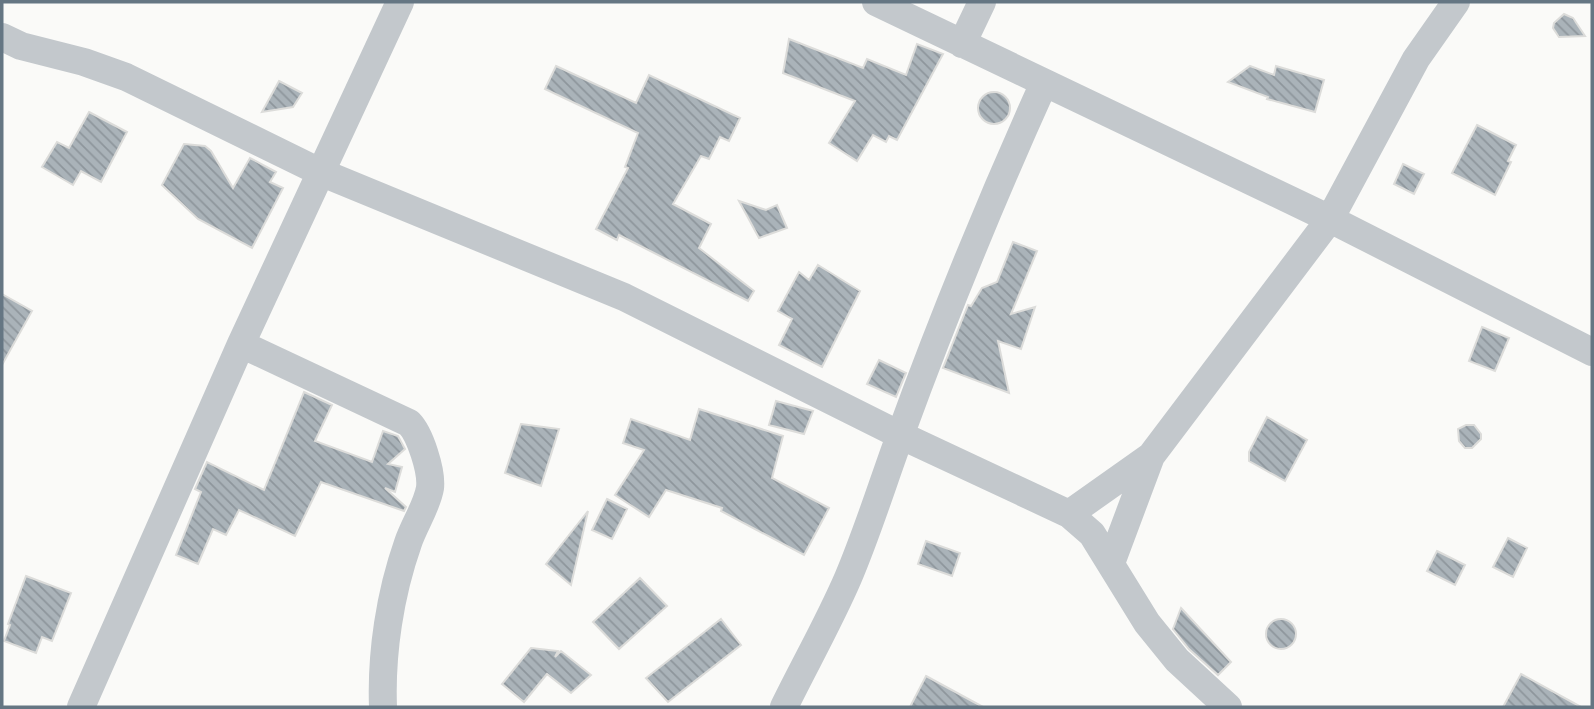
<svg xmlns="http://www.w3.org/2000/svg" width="1594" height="709" font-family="'IBM Plex Sans',sans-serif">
  <defs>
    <pattern id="building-back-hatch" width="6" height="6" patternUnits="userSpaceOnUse" patternTransform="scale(1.75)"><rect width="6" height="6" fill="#aab3b9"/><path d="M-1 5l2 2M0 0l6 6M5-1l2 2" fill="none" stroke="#8e969c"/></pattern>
  </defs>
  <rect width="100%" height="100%" fill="#fafaf8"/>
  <path fill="url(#building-back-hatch)" stroke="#dcdcda" stroke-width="2" d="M 1564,14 L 1573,18 L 1585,36 L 1559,37 L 1553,28 L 1554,23 Z
    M 789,39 L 863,68 L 867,59 L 906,75 L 917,44 L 943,54 L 897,140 L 889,136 L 886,142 L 873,135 L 857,161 L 829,143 L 855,101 L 783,73 Z
    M 556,66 L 636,103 L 649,75 L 740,118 L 729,141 L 720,137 L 709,159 L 701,156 L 673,204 L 711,224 L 699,248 L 754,291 L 748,301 L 619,235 L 617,240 L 596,229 L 628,168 L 625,167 L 638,133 L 545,89 Z
    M 1250,66 L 1274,75 L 1276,66 L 1324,80 L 1315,112 L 1267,99 L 1268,97 L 1228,82 Z
    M 279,81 L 302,93 L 293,107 L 262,112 Z
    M978 108a16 16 0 1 1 32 0a16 16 0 1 1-32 0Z
    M 89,112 L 127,132 L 101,182 L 81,171 L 73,185 L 42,167 L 57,142 L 69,148 Z
    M 1477,125 L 1516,145 L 1508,161 L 1511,162 L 1495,195 L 1452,173 Z
    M 184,144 L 205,146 L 211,151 L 233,188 L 250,158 L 276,172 L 270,182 L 283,188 L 252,248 L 198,219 L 162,185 Z
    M 1403,164 L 1424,174 L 1414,194 L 1394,184 Z
    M 739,201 L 766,210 L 777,205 L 787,228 L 759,238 Z
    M 1013,242 L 1037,251 L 1011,314 L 1035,307 L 1021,349 L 998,341 L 1009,393 L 943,368 L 968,305 L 971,306 L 982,288 L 997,282 Z
    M 818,265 L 860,291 L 822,367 L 779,345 L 792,319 L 778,311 L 799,272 L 809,280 Z
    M 2,294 L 32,311 L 2,365 Z
    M 1482,327 L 1509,338 L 1495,371 L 1469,361 Z
    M 879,360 L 906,373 L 896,397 L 867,384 Z
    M 304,392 L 332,405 L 315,441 L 372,462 L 383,431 L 398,436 L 405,449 L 388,464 L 402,467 L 395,492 L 385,488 L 406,507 L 404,511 L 321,482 L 295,536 L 239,510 L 226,535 L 213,529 L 198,564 L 176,555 L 201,492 L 195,489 L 207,462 L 264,490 Z
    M 776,401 L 813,411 L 804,434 L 769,425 Z
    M 699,409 L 783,436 L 772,478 L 829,508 L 804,555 L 721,511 L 722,508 L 666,490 L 649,517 L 615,495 L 644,450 L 623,443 L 631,419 L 690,440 Z
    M 1267,417 L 1307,440 L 1285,481 L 1249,461 L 1249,452 Z
    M 521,424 L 559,429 L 541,486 L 505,473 Z
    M 1466,425 L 1474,425 L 1481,434 L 1481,439 L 1472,448 L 1465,448 L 1459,441 L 1458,429 Z
    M 607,499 L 627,509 L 612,539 L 592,530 Z
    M 588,511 L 571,585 L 546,564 Z
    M 1508,538 L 1527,548 L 1513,577 L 1493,567 Z
    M 926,541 L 960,553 L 952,576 L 918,564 Z
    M 1437,551 L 1465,565 L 1455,585 L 1427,571 Z
    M 26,576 L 71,593 L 52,641 L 42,637 L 36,653 L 4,641 L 10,625 L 8,624 Z
    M 640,578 L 667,606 L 619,649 L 593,622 Z
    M 1181,608 L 1231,662 L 1218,675 L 1189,649 L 1173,629 Z
    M1266 634a15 15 0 1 1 30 0a15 15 0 1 1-30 0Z
    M 721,619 L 741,645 L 668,702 L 646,678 Z
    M 531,648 L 558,651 L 555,657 L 561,651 L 591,675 L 571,693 L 547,674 L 524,702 L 502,684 Z
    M 1521,674 L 1581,707 L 1503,707 Z
    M 926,676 L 983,707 L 910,707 Z"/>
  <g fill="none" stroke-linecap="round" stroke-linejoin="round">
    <path stroke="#c3c8cc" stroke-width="28" d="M 876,2 L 1330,219 L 1592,352
      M 2,37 L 21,46 L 84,62 L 126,77 L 320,172 L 624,297 L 900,435 L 1069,514 L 1092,534 L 1147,623 L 1177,660 L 1228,707
      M 962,44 L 982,2
      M 241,344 L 409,423 C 420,434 432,471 430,488 C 427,506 414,525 408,543 C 390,594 381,653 383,707
      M 1069,514 L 1151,456
      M 1111,563 L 1151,456 L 1330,219 L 1416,59 L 1456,2
      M 81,707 L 241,344 L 400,2
      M 784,707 C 805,664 829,622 848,578 C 868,531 883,482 901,433 C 944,315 992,198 1044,83"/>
  </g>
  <rect width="1594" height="709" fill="none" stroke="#657683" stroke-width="7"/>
</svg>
